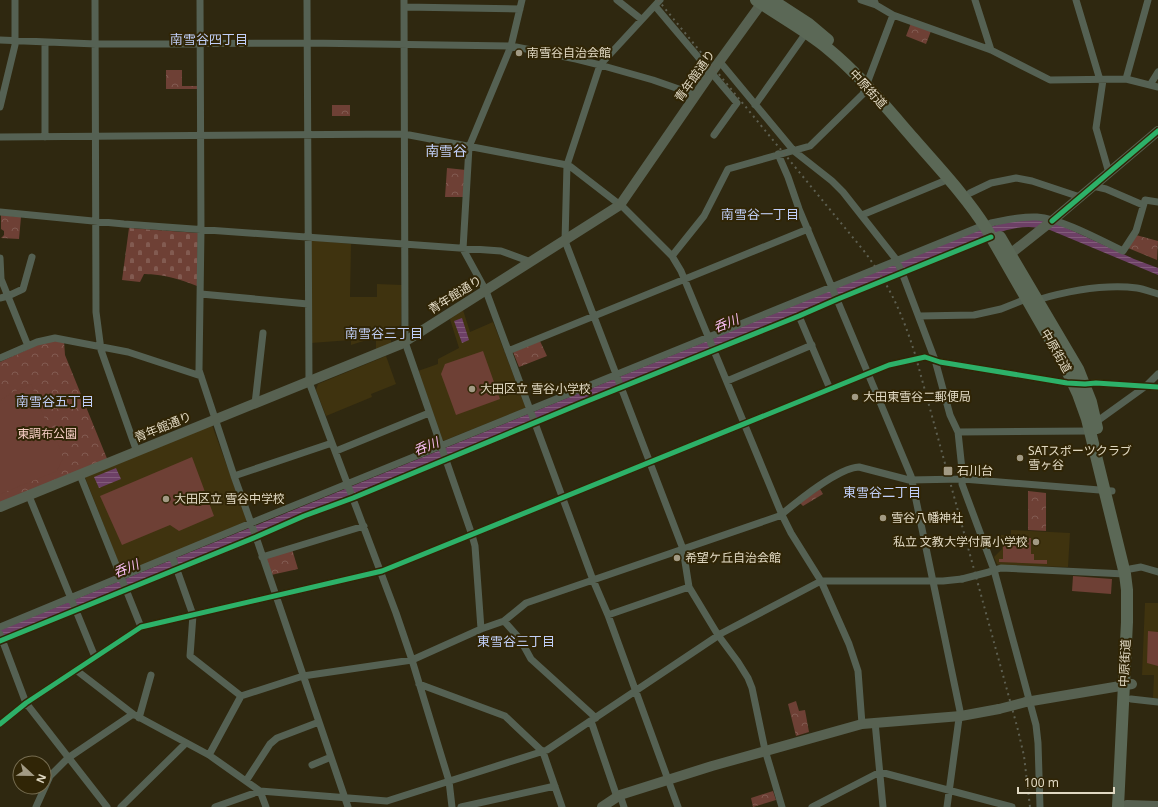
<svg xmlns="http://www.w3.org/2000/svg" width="1158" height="807" font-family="'Noto Sans','Noto Sans JP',sans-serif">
  <defs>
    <pattern id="cemetery-stones" width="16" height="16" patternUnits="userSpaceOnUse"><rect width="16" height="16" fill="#6e4035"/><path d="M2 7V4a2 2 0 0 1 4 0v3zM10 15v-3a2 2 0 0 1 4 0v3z" fill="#825b51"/></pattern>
    <pattern id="park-crowns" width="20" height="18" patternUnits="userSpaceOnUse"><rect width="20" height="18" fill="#6e4035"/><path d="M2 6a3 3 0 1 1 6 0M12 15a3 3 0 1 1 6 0" fill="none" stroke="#825b51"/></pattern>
    <pattern id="water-rules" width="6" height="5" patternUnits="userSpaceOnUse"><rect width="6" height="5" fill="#6d4066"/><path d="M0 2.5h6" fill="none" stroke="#825b7a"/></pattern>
  </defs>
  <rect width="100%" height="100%" fill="#2f2810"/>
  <path fill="#3f330f" d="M 311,240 L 351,244 L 350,297 L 377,297 L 377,284 L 402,285 L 401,325 L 391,329 L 391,344 L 376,350 L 376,337 L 351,345 L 351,340 L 311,343 Z
    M 463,310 L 470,332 L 493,322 L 526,408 L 443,441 L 418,371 L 438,364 L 438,359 L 459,348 L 450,319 Z
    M 386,356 L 396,384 L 371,394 L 372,397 L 326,416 L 316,390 L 318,384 Z
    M 212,425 L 247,521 L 124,574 L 122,572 L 85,477 Z
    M 1011,530 L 1070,533 L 1068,567 L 999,565 L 997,564 L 994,557 L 1002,549 L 1001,535 L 1011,536 Z
    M 1145,603 L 1158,603 L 1158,698 L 1153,698 L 1154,675 L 1142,675 Z"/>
  <path fill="url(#cemetery-stones)" d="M 129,228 L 198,233 L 197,286 C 180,279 163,274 144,274 L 140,282 L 122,280 Z"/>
  <path fill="url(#park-crowns)" d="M 911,23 L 931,31 L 926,44 L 906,36 Z
    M 166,70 L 182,70 L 182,86 L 199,86 L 199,89 L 166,89 Z
    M 332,105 L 350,105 L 350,116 L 332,116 Z
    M 447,168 L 466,170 L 464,197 L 445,197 Z
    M 1,215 L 21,217 L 19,239 L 1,238 L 4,235 L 4,231 L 1,229 Z
    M 1136,235 L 1158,241 L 1157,260 L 1128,248 Z
    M 50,339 L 64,341 L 65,355 L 108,461 L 0,504 L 0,362 Z
    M 540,341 L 547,356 L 519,367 L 513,352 Z
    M 820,489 L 823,494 L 803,506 L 800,503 Z
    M 1028,491 L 1046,493 L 1046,531 L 1028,530 Z
    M 292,549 L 298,569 L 271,575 L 266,558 Z
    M 796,701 L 799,711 L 805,710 L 809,732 L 796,736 L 788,704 Z
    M 773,791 L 776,800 L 753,807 L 751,798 Z"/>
  <path fill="#6e4035" d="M 483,351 L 500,399 L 456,415 L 441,374 L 445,364 Z
    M 31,384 L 46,422 L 53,428 L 63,458 L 57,471 L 0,494 L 0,401 L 11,393 Z
    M 192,457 L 214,516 L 179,531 L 170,525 L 122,545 L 100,496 Z
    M 1003,537 L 1031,538 L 1031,554 L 1034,554 L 1034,560 L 1047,560 L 1047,564 L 999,562 L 999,559 L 1003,559 Z
    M 1073,576 L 1112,579 L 1111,594 L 1072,591 Z
    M 1148,631 L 1158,632 L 1158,666 L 1147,663 Z"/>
  <path fill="url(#water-rules)" d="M 1033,219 L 1058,224 L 1134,259 L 1158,268 L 1158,275 L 1050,230 C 1024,223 1011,229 986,236 L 0,638 L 0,630 L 976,231 L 1003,223 Z
    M 462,318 L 469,340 L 462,343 L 454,321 Z
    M 116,468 L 121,479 L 99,488 L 94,477 Z"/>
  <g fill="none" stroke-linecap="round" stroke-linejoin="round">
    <path stroke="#556153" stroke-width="7" d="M 95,0 L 96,312 L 101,350 L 137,452
      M 200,0 L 201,230 L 199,370 L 234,476 L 256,537 L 348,807
      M 307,0 L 309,382 L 396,613 L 412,660 L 449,781 L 452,807
      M 404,0 L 405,342 L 472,535 L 475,546 L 481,629
      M 522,0 L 511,46 L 469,147 L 463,249 L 486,291 L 593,580 L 608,615 L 678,807
      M 617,0 L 641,19
      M 660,0 L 600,65 L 567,165 L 565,241 L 683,549 L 689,587 L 718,635 L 738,662 L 748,678 L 752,688 L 765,750 L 782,807
      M 861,0 L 876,5
      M 874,0 L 876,5 L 893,15 L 991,50 L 1050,80 L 1126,79 L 1158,87
      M 975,0 L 991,50
      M 1076,0 L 1100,80
      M 655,6 L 737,103 L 714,135
      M 404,7 L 520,9
      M 0,40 L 96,44 L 307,43 L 511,46 L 576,59 L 600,65 L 653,80 L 696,95
      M 720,62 L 794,151 L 832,181 L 843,192 L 895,258 L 901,270 L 935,360 L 950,415 L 958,432 L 963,479 L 962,484 L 994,570 L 1036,725 L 1038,743 L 1040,807
      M 1126,79 L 1148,0
      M 1103,80 L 1096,128 L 1109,173
      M 1150,85 L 1158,72
      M 755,105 L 806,33
      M 0,107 L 15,45 L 15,0
      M 0,137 L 404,134 L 567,165 L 571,167 L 624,208 L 672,256 L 681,271 L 782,515 L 791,533 L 821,581 L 849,644 L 858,671 L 862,724
      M 45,137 L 45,42
      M 778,154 L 788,177 L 799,209 L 911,476 L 960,711 L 947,807
      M 1093,186 L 1106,189 L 1143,205
      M 970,193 L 991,183 L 1016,178 L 1032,181 L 1080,197
      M 0,212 L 124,224 L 501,251 L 531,262
      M 862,215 L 949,179
      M 991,223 C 1006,220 1022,216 1037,217 C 1062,219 1100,240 1123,251 L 1136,231 L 1145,200 L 1158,202
      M 672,256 L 704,216 L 728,169 L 810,146 L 863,94 L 893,15
      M 0,258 L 1,279 L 28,346
      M 201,294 L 308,304
      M 0,298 L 8,296 L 23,289 L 32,257
      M 1037,300 C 1068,291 1104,284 1137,288 C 1144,289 1151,292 1158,294
      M 799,316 L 830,389
      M 919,316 L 974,315 L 1001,309 L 1026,299
      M 508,351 L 808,229
      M 0,358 L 37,342 L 55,338 L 128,352 L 201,376
      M 727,381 L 812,345
      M 255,404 L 263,333
      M 1096,422 L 1146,386 L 1158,374
      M 958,432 L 1090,431
      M 336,451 L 429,413
      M 80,475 L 141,627
      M 234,476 L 332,443
      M 29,496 L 95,657
      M 782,514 C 799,500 838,468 859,467 L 909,480 L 963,479 L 1112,491
      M 172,556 L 193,615 L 190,656 L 241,696
      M 262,557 L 364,526
      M 1130,569 L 1141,567 L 1158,572
      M 991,571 L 1001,568 L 1125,574
      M 608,615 L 689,587
      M 504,621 L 520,639 L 531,659 L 596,718
      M 0,627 L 251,523 L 984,225
      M 0,634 L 26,703 L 107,807
      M 0,641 L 256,537 L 304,516 L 353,498 L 580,404 L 799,316 L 838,299 L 991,237
      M 76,670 L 133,714 L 209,755 L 260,791 L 266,807
      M 419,684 L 505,716 L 543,752 L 562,807
      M 1131,699 L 1158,702
      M 139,718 L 151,675
      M 591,721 L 617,797
      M 875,722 L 883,807
      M 0,724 L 26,703 L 141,627 L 382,571 L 889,365 L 925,357 L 940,362 L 1067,383 L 1085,384 L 1096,383 L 1158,387
      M 209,755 L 241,696 L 303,676 L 412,660 L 481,629 L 504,621 L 526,603 L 782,515
      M 312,765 L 331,757
      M 246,781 L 270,744 L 277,738 L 319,722
      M 620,795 L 624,807
      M 36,807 L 50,776 L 68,758 L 133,714
      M 121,807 L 186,743
      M 215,807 L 260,791 L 387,801 L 547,750 L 722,633 L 821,581 L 943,581 L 962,579
      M 461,807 L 555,786
      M 812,807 L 880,772 L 1012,807"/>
    <path stroke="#576151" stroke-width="10" d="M 1005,258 L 1053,220 L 1158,131
      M 0,507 L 401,344 L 620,205 L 711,73 L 764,0
      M 1026,702 L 1132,684
      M 1127,805 L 1158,806
      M 602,807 L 620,795 L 712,766 L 862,724 L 961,716 L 999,709"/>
    <path stroke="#5b6856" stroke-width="12" d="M 756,0 C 779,16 805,30 827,48 C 859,74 886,107 913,138 C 938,167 965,195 986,228 L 1063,362 L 1078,394 L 1087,419 L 1125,574 L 1127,590 L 1127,622 L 1118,807
      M 772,0 L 809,24 L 828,40
      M 1000,237 L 1078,369 L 1091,402 L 1097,428"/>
    <path stroke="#5d5f51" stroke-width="2" stroke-dasharray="2 4" stroke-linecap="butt" d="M 658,0 L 864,251 C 890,286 902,313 915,354 L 1018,730 L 1024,756 L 1030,807"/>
    <path stroke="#556153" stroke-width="7" d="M 962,579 L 989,572"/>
    <path stroke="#576151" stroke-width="10" d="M 999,709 L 1026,702"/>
    <g stroke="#302506" stroke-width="8">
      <path id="cycleway" d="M 1052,221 L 1158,131
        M 0,641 L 256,537 L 304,516 L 353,498 L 580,404 L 799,316 L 838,299 L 991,237
        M 0,724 L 26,703 L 141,627 L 382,571 L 889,365 L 925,357 L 940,362 L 1067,383 L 1085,384 L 1096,383 L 1158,387"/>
    </g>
    <use href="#cycleway" stroke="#2db169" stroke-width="5"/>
  </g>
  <g fill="#a29a84" stroke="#302506" stroke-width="1.5">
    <circle cx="519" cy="53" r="4"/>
    <circle cx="472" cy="389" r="4"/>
    <circle cx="855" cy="397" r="4"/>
    <circle cx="1020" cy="458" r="4"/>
    <rect x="943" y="466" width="10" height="10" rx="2"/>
    <circle cx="166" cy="499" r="4"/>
    <circle cx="883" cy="518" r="4"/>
    <circle cx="1036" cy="542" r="4"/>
    <circle cx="677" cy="558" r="4"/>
  </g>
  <g text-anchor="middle" stroke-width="4" stroke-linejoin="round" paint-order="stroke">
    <g font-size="12" fill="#e0d8c2" stroke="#302506" text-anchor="start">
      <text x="527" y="57">南雪谷自治会館</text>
      <text x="480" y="393">大田区立 雪谷小学校</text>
      <text x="863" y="401">大田東雪谷二郵便局</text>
      <text x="1028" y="455">SATスポーツクラブ<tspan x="1028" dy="14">雪ヶ谷</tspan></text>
      <text x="957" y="475">石川台</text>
      <text x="174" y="503">大田区立 雪谷中学校</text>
      <text x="891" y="522">雪谷八幡神社</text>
      <text x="1028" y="546" text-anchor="end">私立 文教大学付属小学校</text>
      <text x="685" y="562">希望ケ丘自治会館</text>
    </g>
    <g font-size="12" fill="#e0d8c2" stroke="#302506">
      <text transform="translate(695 76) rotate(-55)" y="4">青年館通り</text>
      <text transform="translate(868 89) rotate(47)" y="4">中原街道</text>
      <text transform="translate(455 295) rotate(-32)" y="4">青年館通り</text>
      <text transform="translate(1056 351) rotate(60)" y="4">中原街道</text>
      <text transform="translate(163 427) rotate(-22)" y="4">青年館通り</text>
      <text transform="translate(1125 663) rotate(-87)" y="4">中原街道</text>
    </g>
    <g font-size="12" fill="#fad0c8" stroke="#302506">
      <text x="47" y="438">東調布公園</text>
    </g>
    <g font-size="13" fill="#c1cff8" stroke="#302506">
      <text x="209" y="44">南雪谷四丁目</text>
      <text x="760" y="219">南雪谷一丁目</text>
      <text x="384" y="338">南雪谷三丁目</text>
      <text x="55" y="406">南雪谷五丁目</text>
      <text x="882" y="497">東雪谷二丁目</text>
      <text x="516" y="646">東雪谷三丁目</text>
    </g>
    <g font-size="13" font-style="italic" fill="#fabef3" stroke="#302506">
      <text transform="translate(726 323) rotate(-22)" y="5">呑川</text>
      <text transform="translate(426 446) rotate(-22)" y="5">呑川</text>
      <text transform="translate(126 568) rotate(-22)" y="5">呑川</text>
    </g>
    <g font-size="14" fill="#c1cff8" stroke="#302506">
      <text x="446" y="156">南雪谷</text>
    </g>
  </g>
  <g transform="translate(32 775) rotate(112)"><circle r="19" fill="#302506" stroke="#766d51"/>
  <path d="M0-3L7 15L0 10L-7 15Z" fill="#a29a84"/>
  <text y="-6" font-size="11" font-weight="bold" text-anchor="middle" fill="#e0d8c2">N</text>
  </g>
  <path d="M1018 787v6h96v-6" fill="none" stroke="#e0d8c2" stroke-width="2"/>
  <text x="1024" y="787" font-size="12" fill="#e0d8c2" stroke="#302506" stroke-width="3" paint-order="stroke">100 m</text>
</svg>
